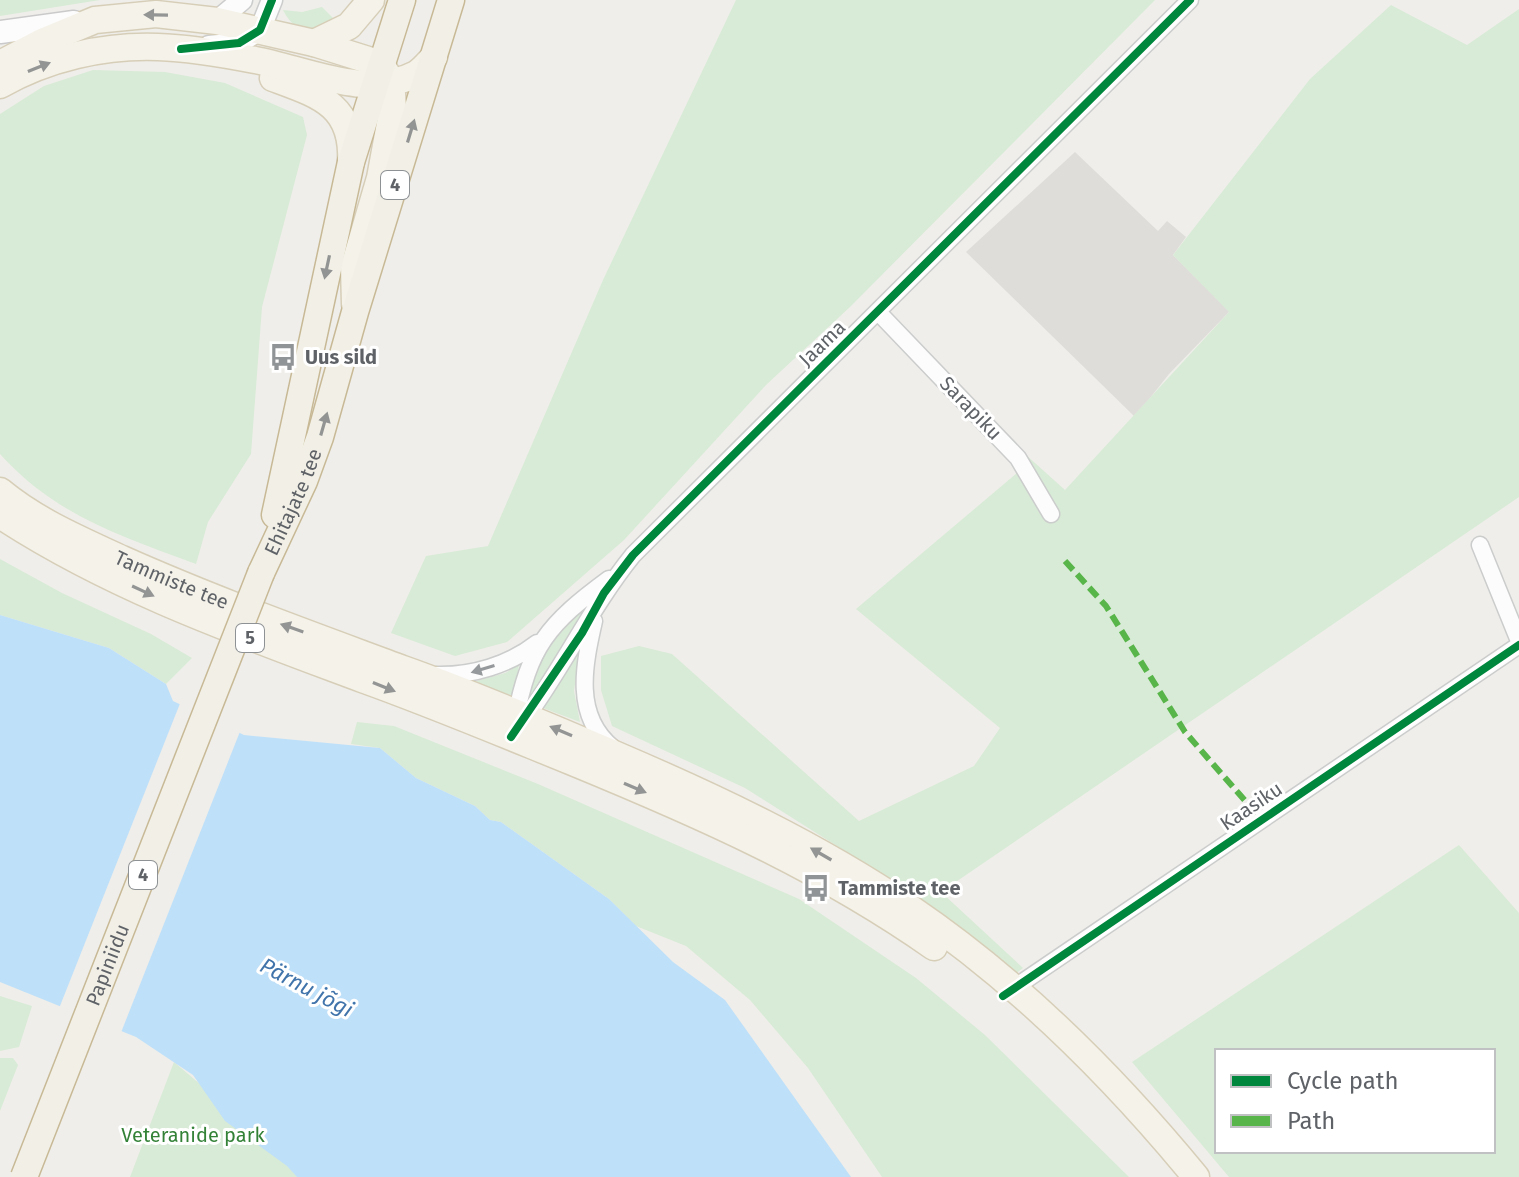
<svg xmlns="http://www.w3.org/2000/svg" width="1519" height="1177" font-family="'Fira Sans',sans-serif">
  <rect width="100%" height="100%" fill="#efeeea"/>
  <path fill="#dfddda" d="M 1075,152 L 1158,231 L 1167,221 L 1186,237 L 1173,255 L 1230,311 L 1169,374 L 1135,417 L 966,252 Z"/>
  <path fill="#d8ebd6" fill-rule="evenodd" d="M 0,0 L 100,0 L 0,16 Z
    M 736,0 L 1155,0 L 850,307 L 766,385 L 624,540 L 507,642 L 455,656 L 391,633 L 426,556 L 488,546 L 603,280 Z
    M 1391,5 L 1467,45 L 1519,9 L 1519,497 L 941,892 L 1023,968 L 1014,975 L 905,889 L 745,788 L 612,726 L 601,690 L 601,656 L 639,646 L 672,654 L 859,821 L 974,766 L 1000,728 L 856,609 L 1017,473 L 1025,454 L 1065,490 L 1229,312 L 1173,255 L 1310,79 Z
    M 322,7 L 340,25 C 316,35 296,36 283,10 L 302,12 Z
    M 93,70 L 165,72 L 225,83 L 303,117 L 307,135 L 262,307 L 251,454 L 208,522 L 196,564 C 121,536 56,516 0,454 L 0,114 L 44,86 Z
    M 0,559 L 62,593 L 151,634 L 192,658 L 166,684 L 109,648 L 0,615 Z
    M 582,610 L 582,618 L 527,703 L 525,699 C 538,661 551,636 582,610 Z
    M 581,646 L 574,691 L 580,722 L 543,708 Z
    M 519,665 L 513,696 L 473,682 L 505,673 Z
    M 357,722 L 394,726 L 538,784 L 799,899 L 916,978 L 985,1035 L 1129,1177 L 882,1177 L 808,1068 L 750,1000 L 686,946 L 636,926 L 609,899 L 501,822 L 490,820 L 475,806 L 416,778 L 380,748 L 351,744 Z
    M 1459,845 L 1519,913 L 1519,1177 L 1229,1177 L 1132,1062 ZM 1217,1051 L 1493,1051 L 1493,1151 L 1217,1151 Z
    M 0,996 L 32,1006 L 19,1047 L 0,1051 Z
    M 0,1058 L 13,1058 L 18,1065 L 0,1111 Z
    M 174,1062 L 309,1177 L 130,1177 Z"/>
  <path fill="#bfe0f9" d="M 0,615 L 109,648 L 166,684 L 173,701 L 244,735 L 380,748 L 416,778 L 475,806 L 490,820 L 501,822 L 609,899 L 673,962 L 725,1000 L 851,1177 L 297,1177 L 287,1166 L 225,1121 L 193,1075 L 136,1037 L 0,982 Z"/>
  <path fill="#efeeea" d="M 181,701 L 241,729 L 120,1035 L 58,1011 Z"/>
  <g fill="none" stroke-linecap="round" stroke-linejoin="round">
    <g stroke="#cbcccc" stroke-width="19">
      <path id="minor" d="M 878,312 L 1018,458 L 1051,514
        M 1480,545 L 1519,641
        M 594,621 C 584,665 573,716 613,748
        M 436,675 C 472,676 509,665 537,643
        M 515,721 C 529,646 548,624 609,579
        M 523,722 C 563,668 591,607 633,555 L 1190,0
        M 1008,992 L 1519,645"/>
    </g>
    <g stroke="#cbcccc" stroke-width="23">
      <path id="tertiary" d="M 217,21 L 242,0
        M 209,46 L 239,43 L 260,30 L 272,0"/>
    </g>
    <g stroke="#cacacb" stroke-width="25">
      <path id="secondary" d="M 0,32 L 74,22"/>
    </g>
    <g stroke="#d7ceb8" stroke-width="29">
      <g id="primary">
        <path d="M 314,43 L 349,26 L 371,0"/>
        <path d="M 0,64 L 42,42 L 95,20 L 156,14 L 217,21 L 314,43 L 381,64 L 391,81 L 393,107 L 380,178 L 354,267 L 355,304"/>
        <path d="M 273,78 C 319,95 354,105 351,162"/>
        <path d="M 0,85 C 47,58 104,45 158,47 C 190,48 224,54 255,60 C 305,69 366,100 416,74 C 423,70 429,62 434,57"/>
        <path id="s1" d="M 0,491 C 36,521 79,539 122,559 C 214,600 309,634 403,669 C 474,694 543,724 612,753 C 715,797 817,845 910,908 C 1019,982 1113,1076 1196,1177"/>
        <path d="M 0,515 C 111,588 239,633 362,679 C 432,704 501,733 570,761 C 699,814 820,867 934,947"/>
      </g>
    </g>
    <g stroke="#c8b996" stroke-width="29">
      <g id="trunk">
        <path d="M 275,515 L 351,162 L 402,0"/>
        <path id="s2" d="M 261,573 L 304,481 L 320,437 L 355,312 L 451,0"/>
      </g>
    </g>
    <use href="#minor" stroke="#fdfcfc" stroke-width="16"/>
    <use href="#tertiary" stroke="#fdfcfc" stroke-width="20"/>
    <use href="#secondary" stroke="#fdfcfc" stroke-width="22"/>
    <use href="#primary" stroke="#f4f2e9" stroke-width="26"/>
    <use href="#trunk" stroke="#f2f0e6" stroke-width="26"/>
    <g stroke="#c8b996" stroke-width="29" stroke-linecap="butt">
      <g id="trunk-bridge">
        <path id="s3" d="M 24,1177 L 261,573"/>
      </g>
    </g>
    <use href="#trunk-bridge" stroke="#f2f0e6" stroke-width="26"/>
    <path stroke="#58b549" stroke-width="6" stroke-dasharray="12 6" stroke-linecap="butt" d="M 1065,561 L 1106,606 L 1185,732 L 1261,819"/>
    <g stroke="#fff" stroke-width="13">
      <path id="cycleway" d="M 181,49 L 239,43 L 260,30 L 272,0
        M 511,737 L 582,633 L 604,593 L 633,555 L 1190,0
        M 1003,996 L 1519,645"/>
    </g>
    <use href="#cycleway" stroke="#00873e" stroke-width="8"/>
  </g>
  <defs><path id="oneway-solid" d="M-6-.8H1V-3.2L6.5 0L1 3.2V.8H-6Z" transform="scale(2)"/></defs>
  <g fill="#939595">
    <use href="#oneway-solid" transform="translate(156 15) rotate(-179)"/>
    <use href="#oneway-solid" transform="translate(39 67) rotate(-22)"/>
    <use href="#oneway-solid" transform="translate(143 591) rotate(25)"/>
    <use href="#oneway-solid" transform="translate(292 628) rotate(-161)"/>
    <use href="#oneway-solid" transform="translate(384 687) rotate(22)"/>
    <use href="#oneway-solid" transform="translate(561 731) rotate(-157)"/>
    <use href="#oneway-solid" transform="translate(635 788) rotate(23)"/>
    <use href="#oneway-solid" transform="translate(821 854) rotate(-150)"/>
  </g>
  <g fill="#929494">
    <use href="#oneway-solid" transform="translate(411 131) rotate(-73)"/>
    <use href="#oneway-solid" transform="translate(327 267) rotate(102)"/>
    <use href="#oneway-solid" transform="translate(324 424) rotate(-74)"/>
  </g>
  <use fill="#96999c" href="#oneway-solid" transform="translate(483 669) rotate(163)"/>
  <defs>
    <g id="bus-bare" transform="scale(2.16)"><path d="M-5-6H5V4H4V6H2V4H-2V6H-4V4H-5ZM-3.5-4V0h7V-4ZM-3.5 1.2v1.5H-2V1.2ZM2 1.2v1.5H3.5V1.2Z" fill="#919496" stroke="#fff" stroke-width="2.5" paint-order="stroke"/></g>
  </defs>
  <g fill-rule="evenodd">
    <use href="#bus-bare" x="283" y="357"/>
    <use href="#bus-bare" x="816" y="888"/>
  </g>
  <g text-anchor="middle" stroke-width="6" stroke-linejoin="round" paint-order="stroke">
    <g fill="#fff" stroke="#8f9295" stroke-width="2">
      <rect x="381" y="171" width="28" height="28" rx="6"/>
      <rect x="236" y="624" width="28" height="28" rx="6"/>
      <rect x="129" y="861" width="28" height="28" rx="6"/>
    </g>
    <g font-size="18" font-weight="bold" fill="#5f6368">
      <text x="395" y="191">4</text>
      <text x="250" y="644">5</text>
      <text x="143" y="881">4</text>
    </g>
    <g font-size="20" fill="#5f6368" stroke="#fff">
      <text transform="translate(822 343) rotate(-44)" y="7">Jaama</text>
      <text transform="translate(971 408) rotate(46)" y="7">Sarapiku</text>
      <text dy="7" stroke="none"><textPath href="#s2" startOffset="78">Ehitajate tee</textPath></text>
      <text dy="7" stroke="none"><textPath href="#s1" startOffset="194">Tammiste tee</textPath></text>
      <text transform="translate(1251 806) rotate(-34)" y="7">Kaasiku</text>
      <text dy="7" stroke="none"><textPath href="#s3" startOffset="228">Papiniidu</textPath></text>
    </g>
    <g font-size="20" font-weight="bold" fill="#5f6368" stroke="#fff" text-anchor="start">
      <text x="305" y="364">Uus sild</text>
      <text x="838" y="895">Tammiste tee</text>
    </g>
    <g font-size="20" fill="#348238" stroke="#fff">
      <text x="193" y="1142">Veteranide park</text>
    </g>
    <g font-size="22" font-style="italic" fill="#4174aa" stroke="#fff">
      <text transform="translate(307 987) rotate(28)" y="8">Pärnu jõgi</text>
    </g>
  </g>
  <rect x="1215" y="1049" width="280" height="104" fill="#ffffff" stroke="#bfc1c3" stroke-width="2"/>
  <rect x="1231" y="1075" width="40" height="12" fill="#00873e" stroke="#bfc1c3" stroke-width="2"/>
  <text x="1287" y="1089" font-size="24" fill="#5f6368">Cycle path</text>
  <rect x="1231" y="1115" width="40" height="12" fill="#58b549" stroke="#bfc1c3" stroke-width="2"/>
  <text x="1287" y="1129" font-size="24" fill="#5f6368">Path</text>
</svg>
